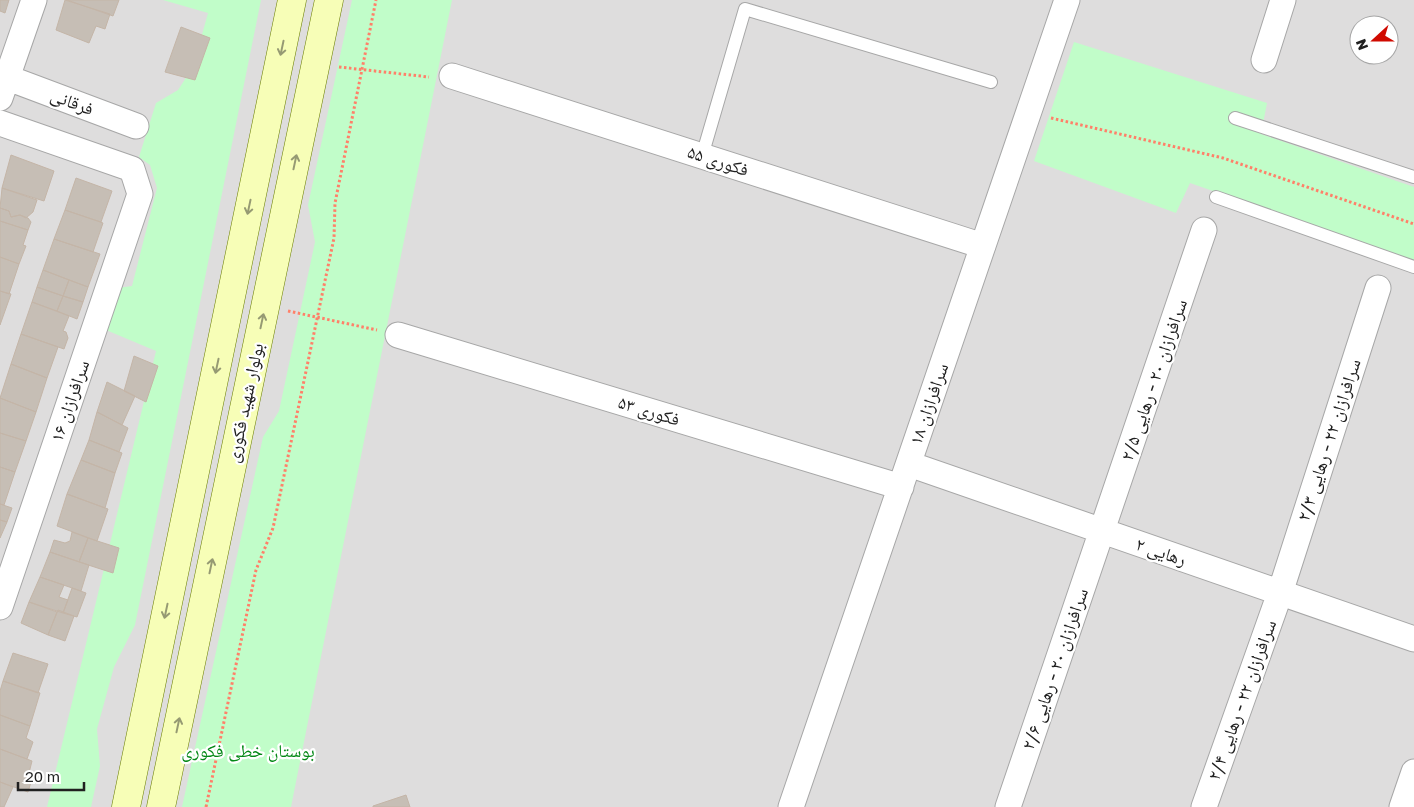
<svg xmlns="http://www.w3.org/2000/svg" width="1414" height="807" font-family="'Golos Text','Noto Naskh Arabic',sans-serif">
  <rect width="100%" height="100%" fill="#f1eee6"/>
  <path fill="#dedddd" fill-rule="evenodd" d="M 0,0 L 1414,0 L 1414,807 L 0,807 ZM 1359,25 L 1389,25 L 1389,55 L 1359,55 Z"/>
  <path fill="#c1fdc9" d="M 163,0 L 261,0 L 135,625 L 114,667 L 97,729 L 100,766 L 91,807 L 47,807 L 156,351 L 106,330 L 118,288 L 132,286 L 157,188 L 150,165 L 139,157 L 156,103 L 178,90 L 193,67 L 208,13 Z
    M 352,0 L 452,0 L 291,807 L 182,807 L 263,437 L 279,411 L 315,242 L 308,205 Z
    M 1074,42 L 1267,103 L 1261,134 L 1414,187 L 1414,261 L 1190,183 L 1176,213 L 1034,161 Z"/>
  <path fill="#c6beb5" stroke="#c4b5a7" d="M 0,0 L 9,0 L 5,13 L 0,11 Z
    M 65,0 L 110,14 L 105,29 L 96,26 L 89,43 L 56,30 Z
    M 67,0 L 119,0 L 113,16 Z
    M 181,27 L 210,38 L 195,80 L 165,72 Z
    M 11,155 L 54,171 L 44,201 L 2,188 Z
    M 76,178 L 112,191 L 101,222 L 65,210 Z
    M 2,188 L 37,200 L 33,212 L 26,218 L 20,215 L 11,217 L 9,211 L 0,208 Z
    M 0,208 L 9,211 L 11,217 L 20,215 L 28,218 L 31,222 L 28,230 L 0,221 Z
    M 65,210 L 103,223 L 93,252 L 54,239 Z
    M 0,221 L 28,230 L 23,245 L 26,246 L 19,264 L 0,257 Z
    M 54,239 L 100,254 L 88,287 L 43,270 Z
    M 0,257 L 19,264 L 9,294 L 0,291 Z
    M 43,270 L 69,280 L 63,296 L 37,287 Z
    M 69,280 L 88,287 L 83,302 L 63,296 Z
    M 37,287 L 63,296 L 57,311 L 32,302 Z
    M 0,291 L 11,294 L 0,325 Z
    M 63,296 L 83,302 L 77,319 L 57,311 Z
    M 32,302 L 69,316 L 63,331 L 66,332 L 68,338 L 64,349 L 21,334 Z
    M 21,334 L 58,347 L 47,378 L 11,364 Z
    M 134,356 L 158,366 L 146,402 L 124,391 Z
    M 11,364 L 47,378 L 36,412 L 0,398 Z
    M 107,382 L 135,396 L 122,425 L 97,412 Z
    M 0,398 L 36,412 L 26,441 L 0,433 Z
    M 97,412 L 128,428 L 119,452 L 89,440 Z
    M 0,433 L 26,441 L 15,472 L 0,467 Z
    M 89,440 L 122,453 L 115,473 L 81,460 Z
    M 81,460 L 115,473 L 105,508 L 67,494 Z
    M 0,467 L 15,472 L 4,505 L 0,504 Z
    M 67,494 L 108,509 L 97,541 L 57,526 Z
    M 0,504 L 12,508 L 7,522 L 0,520 Z
    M 0,520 L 7,522 L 0,538 Z
    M 72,532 L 88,538 L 79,562 L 50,552 L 54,540 L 65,543 L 70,541 Z
    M 88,538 L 119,548 L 113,573 L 79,562 Z
    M 50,552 L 89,565 L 81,591 L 40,577 Z
    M 40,577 L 64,585 L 59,597 L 68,600 L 63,613 L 29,602 Z
    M 72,588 L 86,593 L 77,617 L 63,613 Z
    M 29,602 L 57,612 L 48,635 L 21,623 Z
    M 58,610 L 74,616 L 65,641 L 48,635 Z
    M 13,653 L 48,664 L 38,693 L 3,681 Z
    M 3,681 L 40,693 L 30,726 L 0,715 L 0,691 Z
    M 0,715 L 30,726 L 26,738 L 33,742 L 27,759 L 0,749 Z
    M 0,749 L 32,761 L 27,781 L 31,782 L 28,792 L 0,782 Z
    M 0,782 L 13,787 L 4,807 L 0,807 Z
    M 406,795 L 410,807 L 373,807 L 373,806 Z"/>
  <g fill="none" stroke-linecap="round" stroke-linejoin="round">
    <g stroke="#a7a7a7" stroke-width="14">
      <path id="lane" d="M 1235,118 L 1414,177
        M 702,156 L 745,9 L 991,82
        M 1216,197 L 1414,267"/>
    </g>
    <g stroke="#a7a7a7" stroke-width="27">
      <path id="street" d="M 1264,60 L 1283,0
        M 0,75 L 136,126
        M 452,76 L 983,246
        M 0,98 L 34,0
        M 0,123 L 132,169 L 140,194 L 0,607
        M 398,335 L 901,487
        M 909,464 L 1414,639
        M 791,807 L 1067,0
        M 1008,807 L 1204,230
        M 1204,807 L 1280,593 L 1378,288
        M 1402,807 L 1414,772"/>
    </g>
    <g stroke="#6a7e00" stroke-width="29">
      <path id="secondary" d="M 126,807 L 292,0
        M 161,807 L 329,0"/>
    </g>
    <path stroke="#ff8069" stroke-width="3" stroke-dasharray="2.5 2.5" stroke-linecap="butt" d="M 339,67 L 429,77
      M 1051,118 L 1223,158 L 1414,224
      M 288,311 L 377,330
      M 206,807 L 256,570 L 273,528 L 334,238 L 335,203 L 376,0"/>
    <use href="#lane" stroke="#fff" stroke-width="12"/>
    <use href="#street" stroke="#fff" stroke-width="25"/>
    <use href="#secondary" stroke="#f7feb7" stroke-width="28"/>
  </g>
  <defs><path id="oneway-shaft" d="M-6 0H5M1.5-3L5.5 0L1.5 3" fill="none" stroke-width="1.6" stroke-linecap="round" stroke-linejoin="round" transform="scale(1.25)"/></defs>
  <g stroke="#969a73">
    <use href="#oneway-shaft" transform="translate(282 48) rotate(102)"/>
    <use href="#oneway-shaft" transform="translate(295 162) rotate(-78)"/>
    <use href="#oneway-shaft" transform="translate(249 207) rotate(102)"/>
    <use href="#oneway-shaft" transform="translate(262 321) rotate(-78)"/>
    <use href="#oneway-shaft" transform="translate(217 366) rotate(102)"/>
    <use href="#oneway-shaft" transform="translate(211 566) rotate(-78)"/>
    <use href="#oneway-shaft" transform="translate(166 611) rotate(102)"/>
    <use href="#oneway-shaft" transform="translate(178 725) rotate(-78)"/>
  </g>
  <g text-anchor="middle" stroke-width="4.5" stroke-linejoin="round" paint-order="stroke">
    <g font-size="18" fill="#202020" stroke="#fff">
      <text transform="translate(72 102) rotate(21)" y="6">فرقانی</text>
      <text transform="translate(718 161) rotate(18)" y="6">فکوری ۵۵</text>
      <text transform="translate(1154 380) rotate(-71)" y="6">سرافرازان ۲۰ - رهایی ۲/۵</text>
      <text transform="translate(70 401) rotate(-71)" y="6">سرافرازان ۱۶</text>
      <text transform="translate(245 403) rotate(-78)" y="6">بولوار شهید فکوری</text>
      <text transform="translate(929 404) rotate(-71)" y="6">سرافرازان ۱۸</text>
      <text transform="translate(649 411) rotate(17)" y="6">فکوری ۵۳</text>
      <text transform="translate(1329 440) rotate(-72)" y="6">سرافرازان ۲۲ - رهایی ۲/۳</text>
      <text transform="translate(1161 552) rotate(19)" y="6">رهایی ۲</text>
      <text transform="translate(1055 669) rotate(-71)" y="6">سرافرازان ۲۰ - رهایی ۲/۶</text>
      <text transform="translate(1242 700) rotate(-70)" y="6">سرافرازان ۲۲ - رهایی ۲/۴</text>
    </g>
    <g font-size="18" fill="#048816" stroke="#fff">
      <text x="248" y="757">بوستان خطی فکوری</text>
    </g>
  </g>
  <g transform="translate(1374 40) rotate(249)"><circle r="24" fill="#ffffff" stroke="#a6a6a6"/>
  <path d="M0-4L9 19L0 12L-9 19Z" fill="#d00a00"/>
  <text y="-8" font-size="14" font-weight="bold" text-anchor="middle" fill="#202020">N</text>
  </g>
  <path d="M18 782v8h66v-8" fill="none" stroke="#202020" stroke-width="2.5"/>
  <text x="25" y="782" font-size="15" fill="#202020" stroke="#ffffff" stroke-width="4" paint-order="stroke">20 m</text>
</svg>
